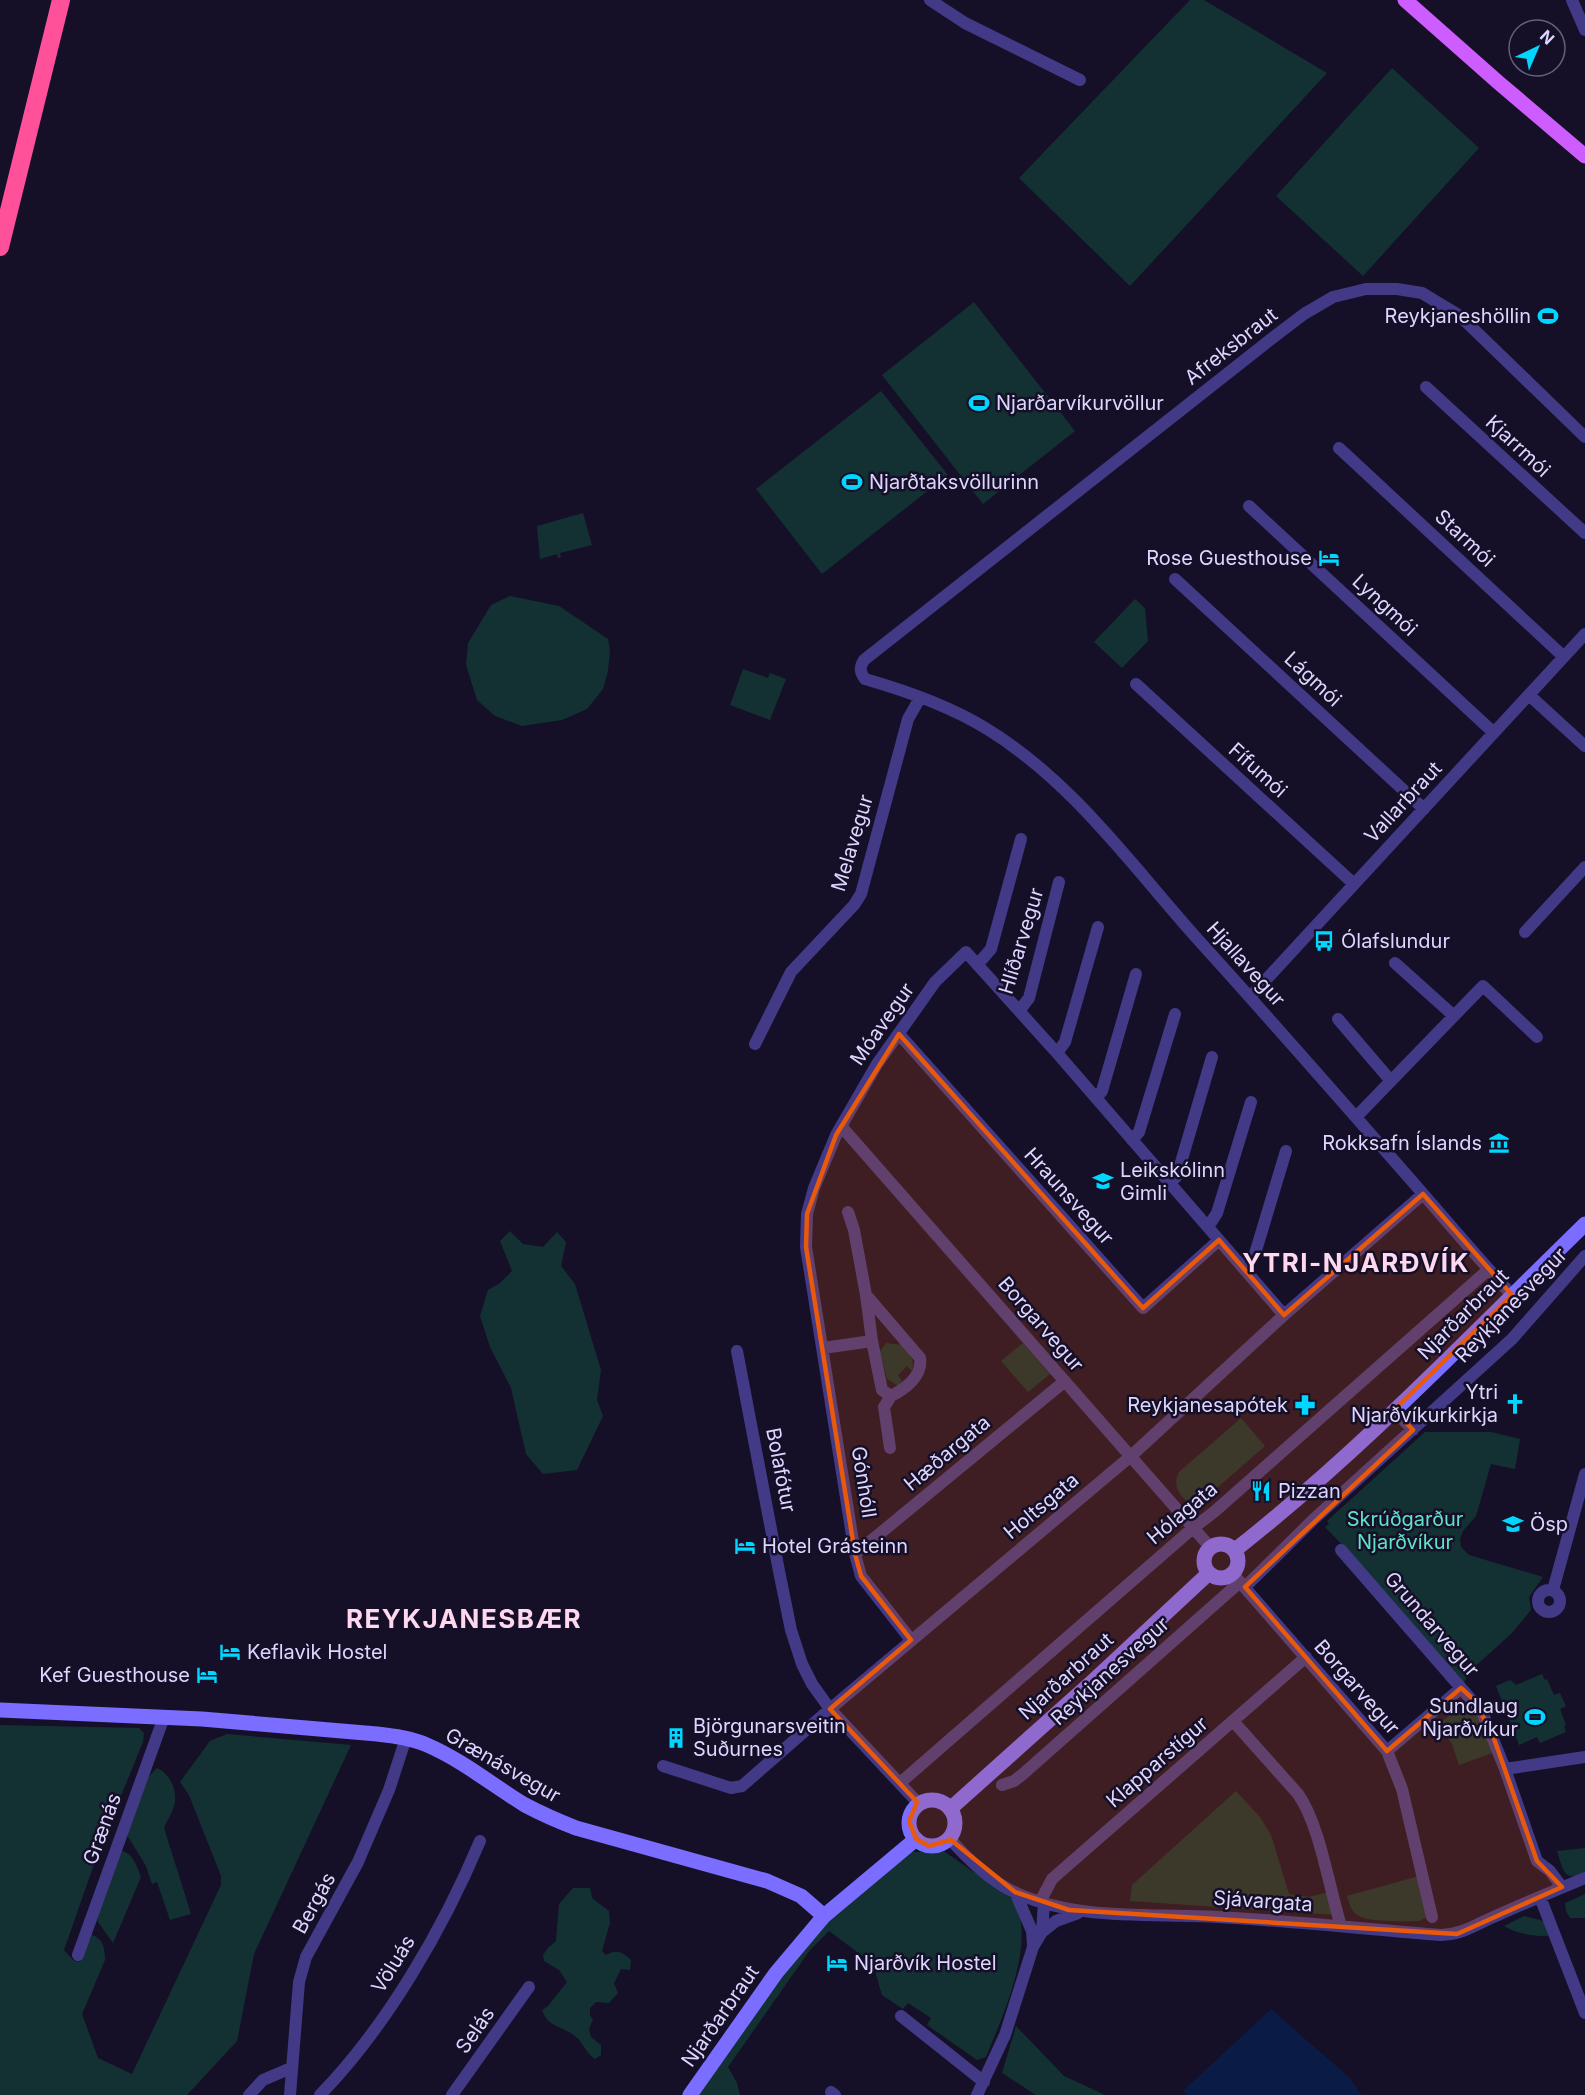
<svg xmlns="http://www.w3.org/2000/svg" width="1585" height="2095" font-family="Inter,sans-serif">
  <rect width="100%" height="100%" fill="#151028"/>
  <path fill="#133132" d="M 1190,0 L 1204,0 L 1327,73 L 1130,286 L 1019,178 Z
    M 1392,68 L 1479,148 L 1363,276 L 1276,196 Z
    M 974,302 L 1075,431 L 983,504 L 882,375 Z
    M 881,391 L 948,475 L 822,574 L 756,489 Z
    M 583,513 L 592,545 L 560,553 L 561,557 L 558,558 L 557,554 L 540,559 L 537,526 Z
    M 510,596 L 559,606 L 608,639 L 610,651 L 608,671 L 603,689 L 587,709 L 562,720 L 522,726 L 495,716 L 477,700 L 466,665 L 468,643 L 491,605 Z
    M 1135,599 L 1145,608 L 1148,641 L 1122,668 L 1094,642 Z
    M 743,669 L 768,678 L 770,673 L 786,679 L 770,720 L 730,705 Z
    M 510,1231 L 523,1244 L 543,1247 L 557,1232 L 566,1242 L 561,1266 L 575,1284 L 601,1370 L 597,1400 L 603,1416 L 577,1470 L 543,1474 L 526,1454 L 511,1388 L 490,1347 L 480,1316 L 488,1290 L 500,1283 L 512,1271 L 500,1241 Z
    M 886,1343 L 902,1345 C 910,1353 915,1360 912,1371 L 907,1366 L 898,1375 L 902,1381 L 898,1386 L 887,1379 L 880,1351 Z
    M 1023,1343 L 1050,1374 L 1028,1392 L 1001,1361 Z
    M 1241,1418 L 1265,1446 L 1193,1509 C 1182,1495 1171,1490 1179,1472 Z
    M 1425,1432 L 1491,1432 L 1520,1439 L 1515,1469 L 1491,1464 L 1476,1516 L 1463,1531 L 1460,1539 L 1461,1547 L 1469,1555 L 1543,1577 L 1529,1597 L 1531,1610 L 1512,1633 L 1470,1671 L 1461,1688 L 1358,1561 L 1325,1527 L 1329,1524 L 1327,1521 Z
    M 1542,1674 L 1545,1680 L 1547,1679 L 1554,1695 L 1560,1693 L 1566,1706 L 1560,1709 L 1566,1725 L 1564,1726 L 1566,1732 L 1540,1743 L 1537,1737 L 1519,1745 L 1496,1686 L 1510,1680 L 1516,1685 Z
    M 1468,1699 L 1477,1708 L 1495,1752 L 1459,1765 L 1452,1744 L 1438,1725 Z
    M 0,1725 L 139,1728 L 144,1733 L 143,1742 L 100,1847 L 64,1950 L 73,1960 L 79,1962 L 92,1935 C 103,1938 105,1949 105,1960 L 82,2014 L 98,2058 L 132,2074 L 221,1885 L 221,1876 L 189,1795 L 180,1782 L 210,1741 L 227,1734 L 351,1745 L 254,1954 L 237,2041 L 187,2095 L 0,2095 Z
    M 157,1768 C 171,1774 178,1792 174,1806 C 172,1813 167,1821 164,1828 L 191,1914 L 170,1920 L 157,1882 L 152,1884 L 146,1866 L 127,1835 L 127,1827 L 149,1776 Z
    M 1236,1791 L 1260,1817 L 1271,1835 L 1289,1894 L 1309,1897 L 1329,1892 L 1336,1915 L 1130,1901 L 1132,1885 Z
    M 1585,1848 L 1585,1874 C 1563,1882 1563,1869 1557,1851 Z
    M 121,1851 C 133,1852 137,1867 141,1877 L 113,1943 L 98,1922 L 97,1913 Z
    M 907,1852 L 945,1852 L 1014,1900 C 1037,1942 1003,2015 986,2057 L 977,2060 L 927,2025 L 931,2018 L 908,2003 L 903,2009 L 882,1995 L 876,1975 L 876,1966 L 829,1931 L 810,1950 L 728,2067 L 737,2083 L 740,2095 L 696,2095 L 780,1975 L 826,1921 Z
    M 1419,1876 L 1429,1913 L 1425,1918 L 1419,1921 C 1405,1921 1366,1923 1356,1914 C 1350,1909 1349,1902 1347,1896 Z
    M 573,1888 L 590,1888 L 592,1898 L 609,1911 L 610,1923 L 602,1951 L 606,1955 C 617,1949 622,1952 631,1960 L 630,1970 L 621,1969 L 614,1983 L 618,1993 L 609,2003 L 596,2002 L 590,2008 L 590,2016 L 593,2019 L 589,2029 L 591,2037 L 601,2045 L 601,2055 L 595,2059 C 583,2050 585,2044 576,2037 C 564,2026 548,2028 542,2010 L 548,2006 L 567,1982 L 559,1970 L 544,1961 L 543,1955 L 548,1948 L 556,1941 L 559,1904 Z
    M 1585,1894 L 1585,1918 L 1570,1918 L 1566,1911 L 1565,1903 Z
    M 1524,1916 L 1540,1920 L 1550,1926 L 1553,1935 C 1537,1938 1518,1934 1504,1926 Z
    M 1016,2026 L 1064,2076 L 1105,2095 L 1036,2095 L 1002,2073 Z"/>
  <path fill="#0a1c46" d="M 1271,2009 L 1350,2078 L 1361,2095 L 1187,2095 L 1183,2091 Z"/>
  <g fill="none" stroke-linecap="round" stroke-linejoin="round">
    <path stroke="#423a87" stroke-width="12" d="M 930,0 L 965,23 L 1080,80
      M 1572,0 L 1585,30
      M 1426,387 L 1585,533
      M 1339,448 L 1564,657
      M 1249,506 L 1494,733
      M 1175,579 L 1424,809
      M 1136,684 L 1354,884
      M 1529,695 L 1585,746
      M 1525,932 L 1585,867
      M 1395,963 L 1454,1016
      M 978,964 L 991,949 L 1021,839
      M 1250,997 L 1585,634
      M 1019,1011 L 1029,998 L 1059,882
      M 1338,1019 L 1391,1081
      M 899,1034 L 1143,1308 L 1219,1240
      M 755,1044 L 791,972 L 854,905 L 861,894 L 908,719 L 920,698
      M 1057,1053 L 1065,1042 L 1098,927
      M 1096,1098 L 1102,1091 L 1136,974
      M 1356,1117 L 1483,986 L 1537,1037
      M 841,1126 L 1210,1547
      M 1132,1140 L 1139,1132 L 1175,1014
      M 1170,1183 L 1177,1176 L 1212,1057
      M 848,1212 L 854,1230 L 866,1295
      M 1208,1227 L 1217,1213 L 1251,1102
      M 1245,1270 L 1254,1257 L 1286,1151
      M 866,1295 L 920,1358 C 923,1376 905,1389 891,1396 L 882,1390 L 872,1341 Z
      M 1512,1295 C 1475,1255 1440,1213 1404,1172 C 1337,1096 1270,1019 1202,944 C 1135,870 1074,782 987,729 C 950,706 907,691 865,679 C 860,672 859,668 864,660 L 1275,336 L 1304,314 L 1333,297 L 1366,289 L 1397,289 L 1422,293 L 1460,316 L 1585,437
      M 823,1348 L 872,1341
      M 737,1351 L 779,1571 L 791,1630 L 802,1664 L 812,1684 L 830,1709 L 919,1804
      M 1394,1410 L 1413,1430
      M 890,1448 L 884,1407 L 891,1396
      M 1341,1550 L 1482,1712 L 1505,1769 L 1537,1861 L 1550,1871 L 1562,1887
      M 855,1554 L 1065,1381
      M 1232,1573 L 1387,1751 L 1402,1789 L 1432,1917
      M 1245,1587 L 1314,1519 L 1512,1339 L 1585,1256
      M1538 1601a11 11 0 1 1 22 0a11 11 0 1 1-22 0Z
      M 1553,1590 L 1585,1474
      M 911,1640 L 861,1576 L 855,1554 L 806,1247 L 807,1214 L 814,1188 L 836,1135 L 877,1064 L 916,1009 L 935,982 L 966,952 L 1057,1053 L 1284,1315
      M 1233,1721 L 1298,1794 C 1320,1825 1329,1888 1341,1926
      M 1387,1751 L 1461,1688
      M 663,1766 L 731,1788 L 742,1786 L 830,1709 L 1131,1456 L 1284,1315 L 1423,1194
      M 1505,1769 L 1585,1757
      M 900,1783 L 1193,1528 L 1214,1512 L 1488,1270
      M 1002,1785 L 1014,1781 L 1023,1774 L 1240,1582
      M 949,1838 C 968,1859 990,1881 1016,1893 C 1078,1921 1151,1913 1218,1917 C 1292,1921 1367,1929 1441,1935 C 1465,1934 1476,1924 1498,1915 C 1527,1902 1556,1890 1585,1878
      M 1015,1892 L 1032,1931 L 1033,1945
      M 1540,1897 L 1585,2013
      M 1040,1902 L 1052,1879 L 1306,1657
      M 1042,1932 L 1056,1921 L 1078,1913
      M 78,1955 L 164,1717
      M 901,2016 L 984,2082
      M 831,2092 L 835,2095
      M 249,2095 L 263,2080 L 291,2068
      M 290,2095 L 299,1982 L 306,1957 L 358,1862 L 389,1790 L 406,1738
      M 320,2095 C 387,2026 443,1929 480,1841
      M 452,2095 L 529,1987
      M 977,2095 L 1005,2035 L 1033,1947 L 1042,1932 L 1044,1903"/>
    <path stroke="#7a6dff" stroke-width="15" d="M1204 1561a17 17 0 1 1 34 0a17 17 0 1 1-34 0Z
      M 1235,1550 C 1360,1452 1471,1335 1585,1224
      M 0,1710 L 202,1719 L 377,1734 C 394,1736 411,1738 427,1745 C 462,1760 492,1785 525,1805 C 542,1814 558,1821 576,1828 L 767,1881 L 801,1896 L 824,1916
      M909 1823a23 23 0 1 1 46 0a23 23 0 1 1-46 0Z
      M 950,1809 L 1093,1681 L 1209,1573
      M 690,2095 L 776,1973 L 824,1916 L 916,1839"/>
    <path stroke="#cd5dff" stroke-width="15" d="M 1405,0 L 1499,83 L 1585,156"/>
    <path stroke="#ff519a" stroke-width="18" d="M 0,247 L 61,0"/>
  </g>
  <path fill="#e8590c" fill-opacity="0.2" stroke="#e8590c" stroke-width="4.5" stroke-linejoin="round" d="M 899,1034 L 1143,1308 L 1219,1240 L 1284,1315 L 1423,1194 L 1512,1295 L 1394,1410 L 1413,1430 L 1245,1587 L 1387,1751 L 1461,1688 L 1471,1697 L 1491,1730 L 1537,1861 L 1562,1887 L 1457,1934 L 1069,1910 L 1015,1892 L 951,1840 L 929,1846 L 916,1839 L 909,1821 L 917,1802 L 830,1709 L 911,1640 L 861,1576 L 855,1554 L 806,1247 L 807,1214 L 836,1135 Z"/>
  <defs>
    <g id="stadium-bare" transform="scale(1.62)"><path d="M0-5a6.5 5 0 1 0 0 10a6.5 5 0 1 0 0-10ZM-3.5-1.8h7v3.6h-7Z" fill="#02d6ff" stroke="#151028" stroke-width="2.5" paint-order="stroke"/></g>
    <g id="hotel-bare" transform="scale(1.62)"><path d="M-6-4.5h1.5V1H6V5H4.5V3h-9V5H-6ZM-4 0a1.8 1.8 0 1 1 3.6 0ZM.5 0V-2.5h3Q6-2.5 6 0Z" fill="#02d6ff" stroke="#151028" stroke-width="2.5" paint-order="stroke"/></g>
    <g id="bus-bare" transform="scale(1.62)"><path d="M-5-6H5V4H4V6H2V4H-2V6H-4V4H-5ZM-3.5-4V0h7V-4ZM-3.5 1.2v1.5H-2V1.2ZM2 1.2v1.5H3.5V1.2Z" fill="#02d6ff" stroke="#151028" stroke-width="2.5" paint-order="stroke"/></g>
    <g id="museum-bare" transform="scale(1.62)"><path d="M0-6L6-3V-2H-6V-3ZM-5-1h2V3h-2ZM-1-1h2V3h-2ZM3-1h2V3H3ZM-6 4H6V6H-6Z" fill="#02d6ff" stroke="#151028" stroke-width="2.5" paint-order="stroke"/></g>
    <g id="school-bare" transform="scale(1.62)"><path d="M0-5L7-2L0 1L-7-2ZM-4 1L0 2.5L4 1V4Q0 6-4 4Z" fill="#02d6ff" stroke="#151028" stroke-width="2.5" paint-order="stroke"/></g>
    <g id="church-bare" transform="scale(1.62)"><path d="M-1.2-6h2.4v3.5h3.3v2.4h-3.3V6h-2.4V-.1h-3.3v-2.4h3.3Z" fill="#02d6ff" stroke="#151028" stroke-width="2.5" paint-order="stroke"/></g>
    <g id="pharmacy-bare" transform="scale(1.62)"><path d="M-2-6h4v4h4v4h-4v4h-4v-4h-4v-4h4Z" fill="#02d6ff" stroke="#151028" stroke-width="2.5" paint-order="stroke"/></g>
    <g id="restaurant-bare" transform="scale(1.62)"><path d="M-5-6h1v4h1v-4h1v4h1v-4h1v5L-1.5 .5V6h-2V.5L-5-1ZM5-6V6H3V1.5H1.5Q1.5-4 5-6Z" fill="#02d6ff" stroke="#151028" stroke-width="2.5" paint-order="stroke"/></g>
    <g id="building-bare" transform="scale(1.62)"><path d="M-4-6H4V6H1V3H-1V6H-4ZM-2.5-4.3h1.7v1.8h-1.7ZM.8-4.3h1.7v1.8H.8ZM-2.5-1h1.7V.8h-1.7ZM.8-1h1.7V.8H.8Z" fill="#02d6ff" stroke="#151028" stroke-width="2.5" paint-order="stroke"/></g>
  </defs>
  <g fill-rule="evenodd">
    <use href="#stadium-bare" x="1548" y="316"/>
    <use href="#stadium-bare" x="979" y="403"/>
    <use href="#stadium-bare" x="852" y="482"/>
    <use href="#hotel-bare" x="1329" y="558"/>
    <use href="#bus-bare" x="1324" y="941"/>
    <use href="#museum-bare" x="1499" y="1143"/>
    <use href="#school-bare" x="1103" y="1181"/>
    <use href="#church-bare" x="1515" y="1404"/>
    <use href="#pharmacy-bare" x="1305" y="1405"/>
    <use href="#restaurant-bare" x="1261" y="1491"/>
    <use href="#school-bare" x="1513" y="1524"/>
    <use href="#hotel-bare" x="745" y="1546"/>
    <use href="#hotel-bare" x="230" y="1652"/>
    <use href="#hotel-bare" x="207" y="1675"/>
    <use href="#stadium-bare" x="1535" y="1717"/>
    <use href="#building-bare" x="676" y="1738"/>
    <use href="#hotel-bare" x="837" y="1963"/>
  </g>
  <g text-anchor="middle" stroke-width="5" stroke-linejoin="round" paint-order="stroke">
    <g font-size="20" fill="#ded6ff" stroke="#151028" text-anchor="start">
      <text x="1531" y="323" text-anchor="end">Reykjaneshöllin</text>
      <text x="996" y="410">Njarðarvíkurvöllur</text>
      <text x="869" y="489">Njarðtaksvöllurinn</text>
      <text x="1312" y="565" text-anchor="end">Rose Guesthouse</text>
      <text x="1341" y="948">Ólafslundur</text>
      <text x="1482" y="1150" text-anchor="end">Rokksafn Íslands</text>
      <text x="1120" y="1177">Leikskólinn<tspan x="1120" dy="23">Gimli</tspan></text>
      <text x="1498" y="1399" text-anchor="end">Ytri<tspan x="1498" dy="23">Njarðvíkurkirkja</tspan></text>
      <text x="1288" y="1412" text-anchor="end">Reykjanesapótek</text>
      <text x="1278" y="1498">Pizzan</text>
      <text x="1530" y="1531">Ösp</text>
      <text x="762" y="1553">Hotel Grásteinn</text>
      <text x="247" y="1659">Keflavìk Hostel</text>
      <text x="190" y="1682" text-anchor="end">Kef Guesthouse</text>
      <text x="1518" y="1713" text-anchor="end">Sundlaug<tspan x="1518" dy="23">Njarðvíkur</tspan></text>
      <text x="693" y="1733">Björgunarsveitin<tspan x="693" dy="23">Suðurnes</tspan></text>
      <text x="854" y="1970">Njarðvík Hostel</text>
    </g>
    <g font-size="20" fill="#ded6ff" stroke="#151028">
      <text transform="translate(1231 346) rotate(-38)" y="7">Afreksbraut</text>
      <text transform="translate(1518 446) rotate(43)" y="7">Kjarrmói</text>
      <text transform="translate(1465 538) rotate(43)" y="7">Starmói</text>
      <text transform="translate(1385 605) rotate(43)" y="7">Lyngmói</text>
      <text transform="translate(1313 679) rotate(43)" y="7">Lágmói</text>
      <text transform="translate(1258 770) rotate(42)" y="7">Fífumói</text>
      <text transform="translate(1403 802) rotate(-47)" y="7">Vallarbraut</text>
      <text transform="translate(852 843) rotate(-73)" y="7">Melavegur</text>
      <text transform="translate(1021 941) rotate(-73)" y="7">Hlíðarvegur</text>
      <text transform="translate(1246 964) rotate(48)" y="7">Hjallavegur</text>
      <text transform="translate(882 1024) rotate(-55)" y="7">Móavegur</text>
      <text transform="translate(1069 1196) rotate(48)" y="7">Hraunsvegur</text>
      <text transform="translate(1511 1305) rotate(-46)" y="7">Reykjanesvegur</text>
      <text transform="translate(1463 1314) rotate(-45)" y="7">Njarðarbraut</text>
      <text transform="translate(1041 1324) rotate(49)" y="7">Borgarvegur</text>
      <text transform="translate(947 1453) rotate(-40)" y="7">Hæðargata</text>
      <text transform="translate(781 1470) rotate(79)" y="7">Bolafótur</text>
      <text transform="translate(864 1482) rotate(81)" y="7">Gónhóll</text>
      <text transform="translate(1041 1506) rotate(-40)" y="7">Holtsgata</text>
      <text transform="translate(1182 1513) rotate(-40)" y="7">Hólagata</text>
      <text transform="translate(1432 1624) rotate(49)" y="7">Grundarvegur</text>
      <text transform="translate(1110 1671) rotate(-42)" y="7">Reykjanesvegur</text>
      <text transform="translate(1066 1676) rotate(-42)" y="7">Njarðarbraut</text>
      <text transform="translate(1357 1687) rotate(49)" y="7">Borgarvegur</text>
      <text transform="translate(1157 1762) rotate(-41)" y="7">Klapparstígur</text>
      <text transform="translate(503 1765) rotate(30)" y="7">Grænásvegur</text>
      <text transform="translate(102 1829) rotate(-70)" y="7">Grænás</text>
      <text transform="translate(1263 1901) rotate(4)" y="7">Sjávargata</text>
      <text transform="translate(314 1903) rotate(-61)" y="7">Bergás</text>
      <text transform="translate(393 1964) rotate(-58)" y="7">Völuás</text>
      <text transform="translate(720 2016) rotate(-55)" y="7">Njarðarbraut</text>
      <text transform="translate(475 2030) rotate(-55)" y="7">Selás</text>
    </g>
    <g font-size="20" fill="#61e1c9" stroke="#151028">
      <text x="1405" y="1526">Skrúðgarður<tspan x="1405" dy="23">Njarðvíkur</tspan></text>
    </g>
    <g font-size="26" font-weight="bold" letter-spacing="1.5" fill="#ffd8ef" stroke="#151028">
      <text x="1356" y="1272">YTRI-NJARÐVÍK</text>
      <text x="464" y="1628">REYKJANESBÆR</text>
    </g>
  </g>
  <g transform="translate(1537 48) rotate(44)"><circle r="28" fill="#151028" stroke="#655f7e" stroke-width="1.5"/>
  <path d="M0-4.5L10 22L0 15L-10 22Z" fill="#02d6ff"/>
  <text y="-9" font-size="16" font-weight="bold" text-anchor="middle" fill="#ded6ff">N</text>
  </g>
</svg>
